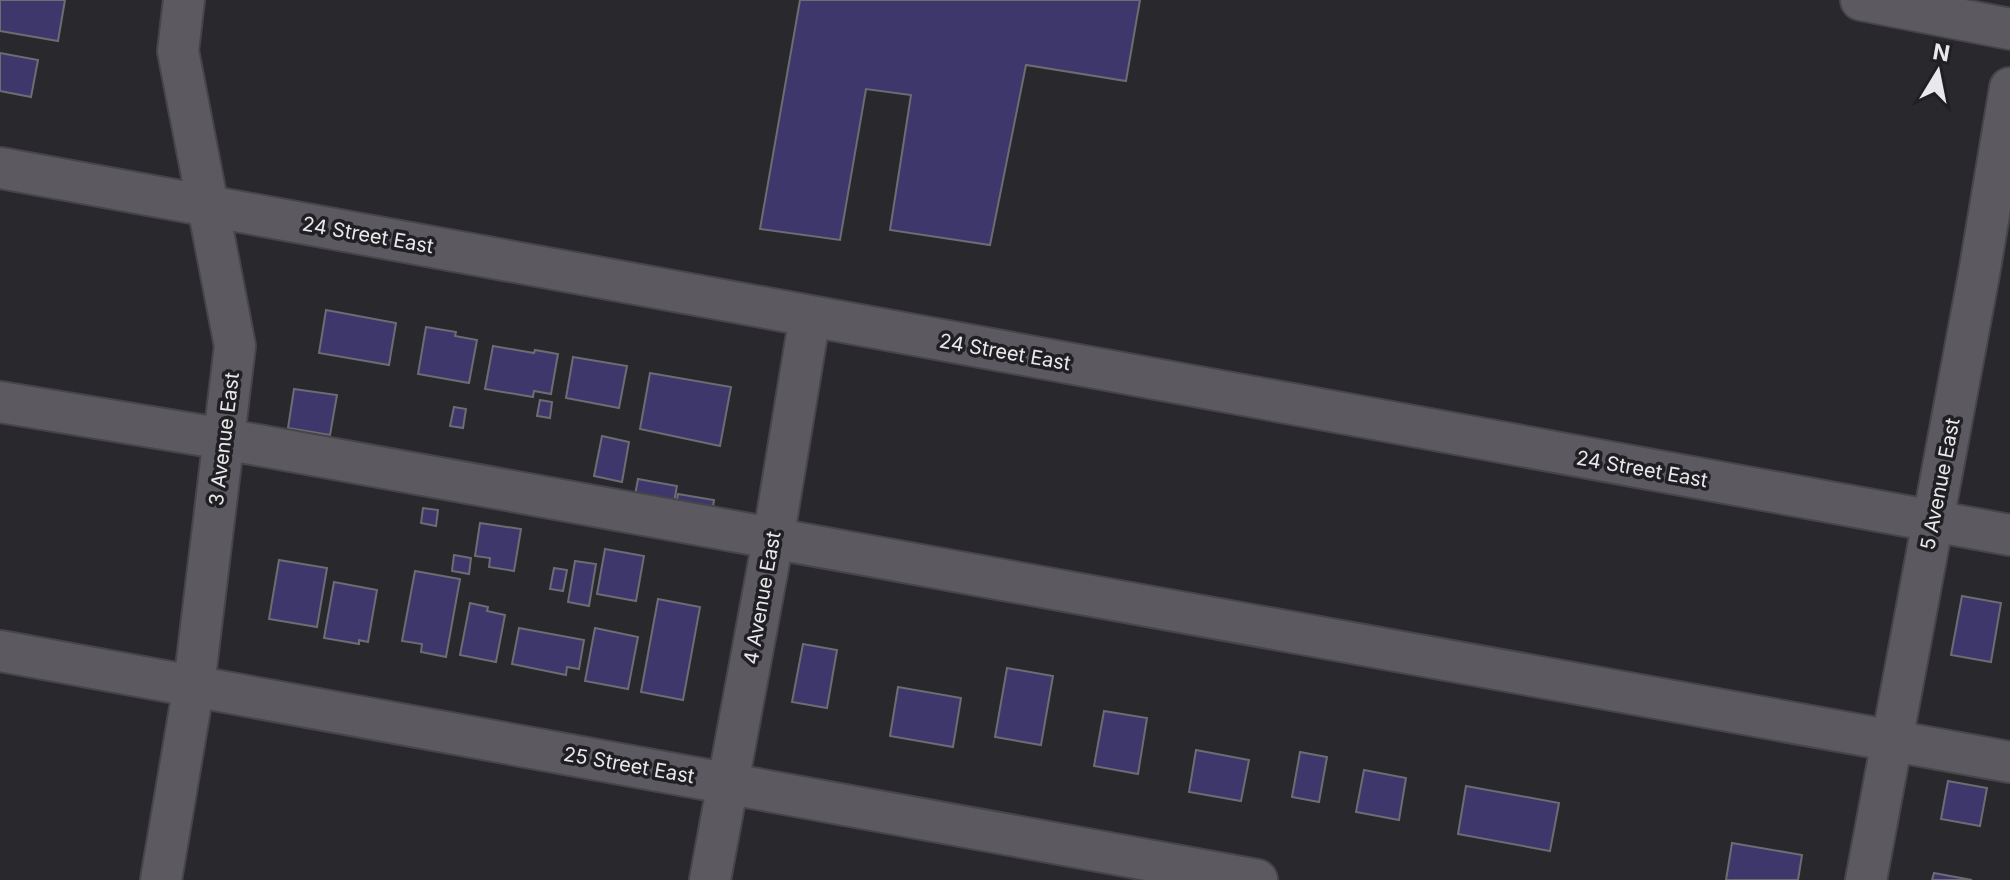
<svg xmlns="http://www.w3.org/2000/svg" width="2010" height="880" font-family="Inter,sans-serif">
  <rect width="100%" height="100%" fill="#29282d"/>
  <path fill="#3e376c" stroke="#6d6c72" stroke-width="2" d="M 0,0 L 65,0 L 58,41 L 0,31 Z
    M 800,0 L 1140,0 L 1126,81 L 1026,65 L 990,245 L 890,230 L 911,95 L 866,89 L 840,240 L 760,229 Z
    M 0,53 L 38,60 L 31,97 L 0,91 Z
    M 326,310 L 396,323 L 389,365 L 319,353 Z
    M 426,327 L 456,332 L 455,336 L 477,340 L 469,383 L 418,374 Z
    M 493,346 L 534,353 L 535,350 L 558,354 L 551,394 L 534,391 L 533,397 L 485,389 Z
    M 573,357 L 627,366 L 619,408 L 566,398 Z
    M 650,373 L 731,387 L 720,446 L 640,429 Z
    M 294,389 L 337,395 L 330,435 L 288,428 Z
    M 540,400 L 552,402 L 550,418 L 537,416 Z
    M 454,407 L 466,409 L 463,428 L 450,426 Z
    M 602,436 L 629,442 L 622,482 L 594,476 Z
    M 638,479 L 677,486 L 672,513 L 633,506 Z
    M 678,494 L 714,500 L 710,526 L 673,519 Z
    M 423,508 L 438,510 L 436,526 L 421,523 Z
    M 480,523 L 521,529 L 514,571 L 489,567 L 490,558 L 475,556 Z
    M 605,549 L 644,556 L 636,601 L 597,594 Z
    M 454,555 L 471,558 L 469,574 L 452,571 Z
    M 279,560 L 327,568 L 317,627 L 269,619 Z
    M 575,561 L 596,564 L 589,606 L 568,602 Z
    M 554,568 L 567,570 L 563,591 L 550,589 Z
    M 415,571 L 460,579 L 446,657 L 421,652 L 422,644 L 402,641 Z
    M 334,582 L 377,590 L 368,642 L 359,640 L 359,644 L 324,638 Z
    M 1962,596 L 2001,603 L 1991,662 L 1951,655 Z
    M 658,599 L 700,607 L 683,700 L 641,692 Z
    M 470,603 L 488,607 L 487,611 L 505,615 L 496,662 L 460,655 Z
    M 519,628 L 584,640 L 579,669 L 567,667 L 566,675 L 512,664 Z
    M 595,628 L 638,637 L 628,689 L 585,681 Z
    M 803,644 L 837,650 L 827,708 L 792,702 Z
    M 1007,668 L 1053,676 L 1041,745 L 995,737 Z
    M 898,687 L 961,698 L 953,747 L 890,736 Z
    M 1104,711 L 1147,718 L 1138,774 L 1094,766 Z
    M 1196,750 L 1249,760 L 1241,801 L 1189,792 Z
    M 1300,752 L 1327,757 L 1319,802 L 1292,797 Z
    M 1364,770 L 1406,778 L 1399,820 L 1356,812 Z
    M 1948,781 L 1987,788 L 1980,826 L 1941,819 Z
    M 1466,786 L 1559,803 L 1550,851 L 1458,834 Z
    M 1732,843 L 1802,855 L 1798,880 L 1726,880 Z
    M 1934,873 L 1972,880 L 1932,880 Z"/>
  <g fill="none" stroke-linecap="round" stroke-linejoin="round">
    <g stroke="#464549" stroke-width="44">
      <path id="minor" d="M 1861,0 L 2010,29
        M 0,168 L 2010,535
        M 0,402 L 224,439 L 2010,762
        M 0,651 L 1257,880
        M 161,880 L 194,685 L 235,346 L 178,51 L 184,0
        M 710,880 L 773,540 L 810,316
        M 1866,880 L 1979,274 L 2010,88"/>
    </g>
    <use href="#minor" stroke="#5c5a60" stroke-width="40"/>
  </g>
  <g text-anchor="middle" stroke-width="7" stroke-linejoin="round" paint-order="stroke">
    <g font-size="20" fill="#e9e9ec" stroke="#201f23">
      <text transform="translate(368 235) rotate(10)" y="7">24 Street East</text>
      <text transform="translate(1005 352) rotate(10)" y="7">24 Street East</text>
      <text transform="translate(224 439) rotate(-83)" y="7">3 Avenue East</text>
      <text transform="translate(1642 469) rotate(10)" y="7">24 Street East</text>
      <text transform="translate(1940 484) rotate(-79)" y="7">5 Avenue East</text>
      <text transform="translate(762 598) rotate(-80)" y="7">4 Avenue East</text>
      <text transform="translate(629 765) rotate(10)" y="7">25 Street East</text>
    </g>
  </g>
  <g transform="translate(1938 72) rotate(10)" stroke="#201f23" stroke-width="6" paint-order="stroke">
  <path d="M0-6L14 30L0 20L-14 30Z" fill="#e9e9ec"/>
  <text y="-12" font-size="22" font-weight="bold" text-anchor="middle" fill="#e9e9ec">N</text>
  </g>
</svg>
